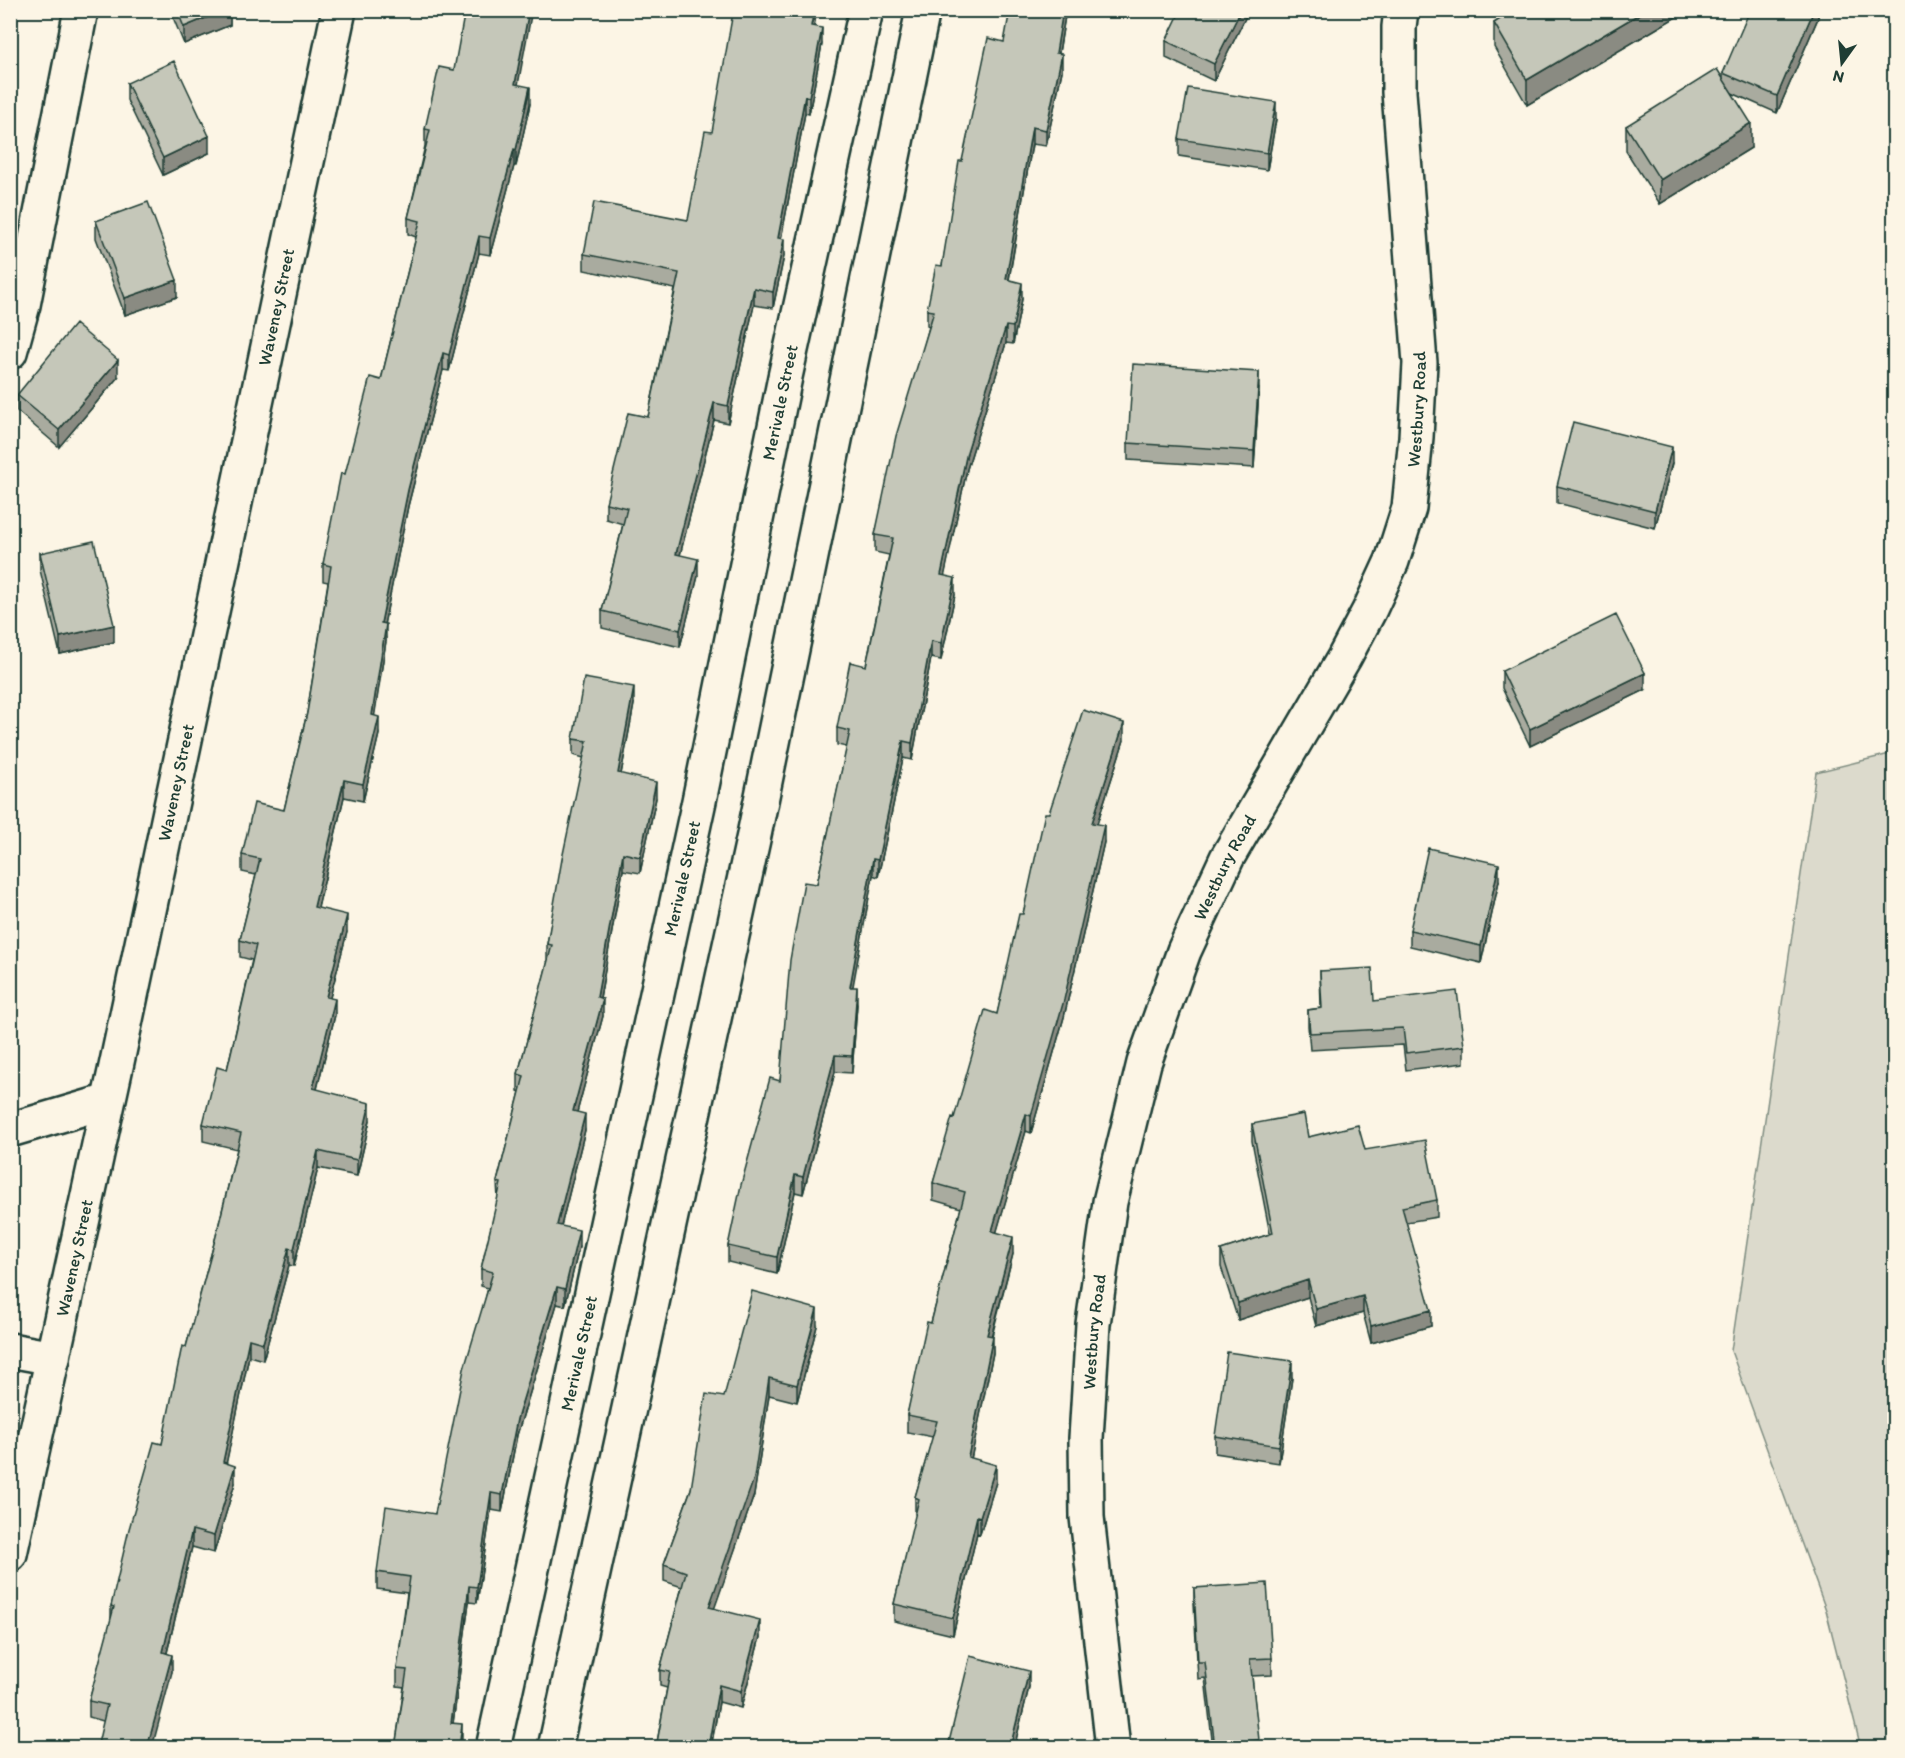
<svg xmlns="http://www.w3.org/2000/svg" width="1905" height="1758" font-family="Itim,sans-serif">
  <rect width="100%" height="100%" fill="#fcf5e5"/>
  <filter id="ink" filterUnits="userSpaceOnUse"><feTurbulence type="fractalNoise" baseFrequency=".0167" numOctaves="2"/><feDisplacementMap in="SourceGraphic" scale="12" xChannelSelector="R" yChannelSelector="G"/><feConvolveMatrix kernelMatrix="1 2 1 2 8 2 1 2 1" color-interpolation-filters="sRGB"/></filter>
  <g filter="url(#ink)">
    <path fill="#dcdacc" stroke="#7e8c80" stroke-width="1.5" d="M 1894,753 L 1894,1747 L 1861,1748 L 1826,1610 L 1731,1351 L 1816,772 Z"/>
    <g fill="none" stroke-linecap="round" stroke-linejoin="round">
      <g stroke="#1f3d34" stroke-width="38">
        <g id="minor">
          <path d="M 10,352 L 23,305 L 81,10"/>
          <path d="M 10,1130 L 108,1101"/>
          <path d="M 10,1350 L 53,1358"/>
          <path id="s1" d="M 10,1554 L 117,1062 L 339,10"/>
          <path id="s2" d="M 493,1748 L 699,801 L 785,377 L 866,10"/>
          <path d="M 555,1748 L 754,835 L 923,10"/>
        </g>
      </g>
      <g stroke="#1f3d34" stroke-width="38">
        <g id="major">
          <path id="s3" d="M 1113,1748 L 1087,1517 L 1086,1438 L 1093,1324 L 1110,1202 L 1144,1063 L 1184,951 L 1227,858 L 1344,658 L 1369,611 L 1392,561 L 1409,508 L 1416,437 L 1420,363 L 1399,92 L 1399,27 L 1401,10"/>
        </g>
      </g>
      <use href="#minor" stroke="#fcf5e5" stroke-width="33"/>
      <use href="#major" stroke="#fcf5e5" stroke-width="33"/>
    </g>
    <path fill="#a9ab9f" stroke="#1f3d34" stroke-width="1.5" d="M 170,10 L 230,10 L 230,25 L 184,44 Z
      M 747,10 L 817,10 L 814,26 L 822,44 L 809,114 L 805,113 L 781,239 L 784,256 L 773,308 L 754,305 L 728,423 L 714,420 L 680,555 L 698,576 L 680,647 L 602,628 L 602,611 L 623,524 L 606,519 L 606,503 L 648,417 L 675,289 L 584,270 L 584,254 L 688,220 Z
      M 1066,10 L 1059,53 L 1062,71 L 1046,146 L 1032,144 L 1009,280 L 1022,299 L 1013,344 L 1006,343 L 967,469 L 944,576 L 955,595 L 941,660 L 931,658 L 912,760 L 903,758 L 878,877 L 873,875 L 852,987 L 857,1004 L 852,1073 L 835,1072 L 803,1194 L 795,1192 L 777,1274 L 728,1262 L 728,1246 L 780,1081 L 817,884 L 847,747 L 837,745 L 837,728 L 866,666 L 889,555 L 875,552 L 875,535 L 929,327 L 927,326 L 927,310 L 942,266 L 962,161 L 1004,42 Z
      M 1249,10 L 1214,81 L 1166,58 L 1166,41 Z
      M 1514,10 L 1688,10 L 1527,105 L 1494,47 L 1494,23 Z
      M 1818,10 L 1818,18 L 1777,113 L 1732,93 L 1751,148 L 1660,204 L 1626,151 L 1626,126 L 1723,79 L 1723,73 Z
      M 127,83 L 209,153 L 163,175 L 127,100 Z
      M 518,85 L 530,104 L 516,166 L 514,166 L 490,255 L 479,253 L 449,371 L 443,370 L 408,506 L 384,624 L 386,641 L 374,716 L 379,734 L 363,801 L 344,797 L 318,908 L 347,932 L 330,997 L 335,1015 L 317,1089 L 370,1120 L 357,1176 L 318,1168 L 294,1266 L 289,1265 L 263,1360 L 249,1356 L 226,1463 L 235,1483 L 214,1553 L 192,1547 L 167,1653 L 172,1672 L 103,1721 L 89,1717 L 89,1701 L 111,1621 L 111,1606 L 162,1444 L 186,1347 L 216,1236 L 237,1149 L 203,1141 L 203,1124 L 227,1070 L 252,960 L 240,957 L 240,940 L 256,875 L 242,872 L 242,855 L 284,810 L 307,713 L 328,582 L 323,581 L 323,564 L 345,474 L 381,380 L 416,237 L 408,234 L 408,218 L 425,146 L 425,129 Z
      M 1276,119 L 1267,170 L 1179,156 L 1179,139 Z
      M 96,221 L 177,297 L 125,315 L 96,238 Z
      M 118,377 L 59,447 L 17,411 L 17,395 Z
      M 1259,389 L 1254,468 L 1128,460 L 1128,443 Z
      M 1672,463 L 1655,528 L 1557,503 L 1557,486 Z
      M 40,553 L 114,642 L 60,654 L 40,570 Z
      M 1502,671 L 1645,690 L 1530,746 L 1502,688 Z
      M 634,704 L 621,774 L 656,798 L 640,873 L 623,870 L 600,998 L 603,1016 L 577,1112 L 585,1130 L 561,1226 L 579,1247 L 565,1306 L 557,1304 L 517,1435 L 502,1512 L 491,1510 L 477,1603 L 469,1602 L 453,1723 L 462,1741 L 461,1748 L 395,1748 L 404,1687 L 397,1686 L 397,1669 L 407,1593 L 377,1589 L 377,1572 L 435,1514 L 488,1288 L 481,1286 L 481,1269 L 498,1199 L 497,1182 L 520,1092 L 518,1091 L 518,1074 L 548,961 L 547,961 L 547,944 L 584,758 L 573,755 L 573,739 Z
      M 1124,740 L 1097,824 L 1104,842 L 1064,1017 L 1031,1133 L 1026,1131 L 996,1233 L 1013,1254 L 992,1336 L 993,1353 L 971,1458 L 996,1482 L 980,1534 L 977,1533 L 953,1635 L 894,1621 L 894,1604 L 916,1515 L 915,1514 L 915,1497 L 933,1437 L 907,1432 L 907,1415 L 961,1208 L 933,1200 L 933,1183 L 954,1118 L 997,1014 L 1049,813 Z
      M 1499,881 L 1481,963 L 1410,946 L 1410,930 Z
      M 1320,971 L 1374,1001 L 1464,1046 L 1464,1063 L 1406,1070 L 1403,1045 L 1310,1050 L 1308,1026 L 1308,1010 L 1321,1008 Z
      M 1252,1124 L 1365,1150 L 1437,1200 L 1437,1217 L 1406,1222 L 1431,1326 L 1371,1343 L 1363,1313 L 1316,1326 L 1308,1297 L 1238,1320 L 1221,1267 L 1221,1250 L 1270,1234 L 1252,1141 Z
      M 817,1326 L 797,1402 L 769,1395 L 754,1495 L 714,1608 L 760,1637 L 741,1708 L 719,1702 L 711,1748 L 656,1748 L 667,1688 L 660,1686 L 660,1670 L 682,1587 L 664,1581 L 664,1564 L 724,1397 Z
      M 1292,1378 L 1279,1463 L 1215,1453 L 1215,1436 Z
      M 1194,1588 L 1272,1658 L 1272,1675 L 1252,1676 L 1259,1748 L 1213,1748 L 1205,1678 L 1198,1679 L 1194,1604 Z
      M 1029,1687 L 1014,1748 L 949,1748 L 949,1742 Z"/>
    <path fill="#8a8b82" stroke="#1f3d34" stroke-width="1.5" d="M 225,10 L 230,10 L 230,25 L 184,44 L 184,27 Z
      M 529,10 L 532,10 L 515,101 L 515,84 Z
      M 814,10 L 817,10 L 811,42 L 811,26 Z
      M 1063,10 L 1066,10 L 1056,70 L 1056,53 Z
      M 1241,10 L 1249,10 L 1214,81 L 1214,64 Z
      M 1646,10 L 1688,10 L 1527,105 L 1527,80 Z
      M 1814,10 L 1818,10 L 1818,18 L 1777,113 L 1777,96 Z
      M 822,28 L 822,44 L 809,114 L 809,97 Z
      M 1062,54 L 1062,71 L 1046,146 L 1046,130 Z
      M 530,87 L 530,104 L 516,166 L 516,150 Z
      M 805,96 L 805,113 L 778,255 L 778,238 Z
      M 1276,102 L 1276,119 L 1267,170 L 1267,153 Z
      M 1751,123 L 1751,148 L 1660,204 L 1660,180 Z
      M 1032,127 L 1032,144 L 1006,296 L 1006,279 Z
      M 209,136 L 209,153 L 163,175 L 163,158 Z
      M 514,149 L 514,166 L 490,255 L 490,238 Z
      M 479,236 L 479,253 L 449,371 L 449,355 Z
      M 784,239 L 784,256 L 773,308 L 773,292 Z
      M 177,280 L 177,297 L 125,315 L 125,298 Z
      M 1022,283 L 1022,299 L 1013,344 L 1013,327 Z
      M 754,288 L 754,305 L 728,423 L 728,406 Z
      M 1006,326 L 1006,343 L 967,469 L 941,592 L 941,575 L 967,452 Z
      M 443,353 L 443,370 L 408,506 L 381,640 L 381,623 L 408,490 Z
      M 118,360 L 118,377 L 59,447 L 59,430 Z
      M 1259,372 L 1259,389 L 1254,468 L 1254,451 Z
      M 714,403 L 714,420 L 676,571 L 676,554 Z
      M 1672,447 L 1672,463 L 1655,528 L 1655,511 Z
      M 698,559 L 698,576 L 680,647 L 680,630 Z
      M 955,578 L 955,595 L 941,660 L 941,643 Z
      M 386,624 L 386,641 L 372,732 L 372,715 Z
      M 114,625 L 114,642 L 60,654 L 60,637 Z
      M 931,641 L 931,658 L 912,760 L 912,743 Z
      M 1645,673 L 1645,690 L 1530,746 L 1530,729 Z
      M 634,687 L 634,704 L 618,790 L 618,773 Z
      M 379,717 L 379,734 L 363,801 L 363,784 Z
      M 1124,723 L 1124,740 L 1092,839 L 1092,823 Z
      M 903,741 L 903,758 L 878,877 L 878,860 Z
      M 344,780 L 344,797 L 314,924 L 314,907 Z
      M 656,782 L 656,798 L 640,873 L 640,857 Z
      M 1104,825 L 1104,842 L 1064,1017 L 1031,1133 L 1031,1116 Z
      M 623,853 L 623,870 L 597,1014 L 597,997 Z
      M 873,859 L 873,875 L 850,1003 L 850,987 Z
      M 1499,864 L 1499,881 L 1481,963 L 1481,946 Z
      M 347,915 L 347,932 L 326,1013 L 326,997 Z
      M 857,987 L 857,1004 L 852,1073 L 852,1056 Z
      M 335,999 L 335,1015 L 313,1105 L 313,1088 Z
      M 603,999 L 603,1016 L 573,1127 L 573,1111 Z
      M 835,1055 L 835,1072 L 803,1194 L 803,1177 Z
      M 370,1103 L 370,1120 L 357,1176 L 357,1160 Z
      M 585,1114 L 585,1130 L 557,1242 L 557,1225 Z
      M 1026,1114 L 1026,1131 L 992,1248 L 992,1231 Z
      M 318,1151 L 318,1168 L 294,1266 L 294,1249 Z
      M 795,1175 L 795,1192 L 777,1274 L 777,1257 Z
      M 579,1230 L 579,1247 L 565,1306 L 565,1289 Z
      M 1013,1237 L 1013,1254 L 987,1352 L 987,1335 Z
      M 289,1248 L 289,1265 L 263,1360 L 263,1343 Z
      M 1308,1280 L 1308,1297 L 1238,1320 L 1238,1303 Z
      M 557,1287 L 557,1304 L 517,1435 L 502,1512 L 502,1495 L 517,1419 Z
      M 1363,1296 L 1363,1313 L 1316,1326 L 1316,1309 Z
      M 817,1309 L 817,1326 L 797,1402 L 797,1385 Z
      M 1431,1310 L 1431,1326 L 1371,1343 L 1371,1326 Z
      M 993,1336 L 993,1353 L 968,1474 L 968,1457 Z
      M 249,1339 L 249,1356 L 223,1479 L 223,1462 Z
      M 1292,1361 L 1292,1378 L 1279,1463 L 1279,1446 Z
      M 769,1378 L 769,1395 L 754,1495 L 709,1624 L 709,1607 Z
      M 996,1465 L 996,1482 L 980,1534 L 980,1517 Z
      M 235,1466 L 235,1483 L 214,1553 L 214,1536 Z
      M 491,1493 L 491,1510 L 477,1603 L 477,1587 Z
      M 977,1516 L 977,1533 L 953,1635 L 953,1618 Z
      M 192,1530 L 192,1547 L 163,1669 L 163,1652 Z
      M 469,1586 L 469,1602 L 451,1739 L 451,1723 Z
      M 760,1620 L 760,1637 L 741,1708 L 741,1691 Z
      M 172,1655 L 172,1672 L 152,1748 L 147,1748 Z
      M 1029,1671 L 1029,1687 L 1014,1748 L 1010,1748 Z
      M 719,1685 L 719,1702 L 711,1748 L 708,1748 Z
      M 462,1724 L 462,1741 L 461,1748 L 459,1748 Z"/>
    <path fill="#c5c7b9" stroke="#1f3d34" stroke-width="1.5" d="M 177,10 L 225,10 L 184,27 Z
      M 465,10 L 529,10 L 515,84 L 530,87 L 516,150 L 514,149 L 490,238 L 479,236 L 449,355 L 443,353 L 408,490 L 381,623 L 386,624 L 372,715 L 379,717 L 363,784 L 344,780 L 314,907 L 347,915 L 326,997 L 335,999 L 313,1088 L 370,1103 L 357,1160 L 318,1151 L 294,1249 L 289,1248 L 263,1343 L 249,1339 L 223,1462 L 235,1466 L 214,1536 L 192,1530 L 163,1652 L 172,1655 L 147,1748 L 97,1748 L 107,1705 L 89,1701 L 114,1607 L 111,1606 L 129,1529 L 154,1442 L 162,1444 L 182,1346 L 186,1347 L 216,1236 L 241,1133 L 203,1124 L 217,1067 L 227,1070 L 256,945 L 240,940 L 260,859 L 242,855 L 254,803 L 284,810 L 307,713 L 331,566 L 323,564 L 341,473 L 345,474 L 370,377 L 381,380 L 420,221 L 408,218 L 430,130 L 425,129 L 439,67 L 454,70 Z
      M 747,10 L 814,10 L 811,26 L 822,28 L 809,97 L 805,96 L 778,238 L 784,239 L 773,292 L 754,288 L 728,406 L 714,403 L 676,554 L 698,559 L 680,630 L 602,611 L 627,508 L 606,503 L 628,413 L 648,417 L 679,273 L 584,254 L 594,202 L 688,220 L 705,131 L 712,132 L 733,12 L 747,14 Z
      M 1010,10 L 1063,10 L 1056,53 L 1062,54 L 1046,130 L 1032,127 L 1006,279 L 1022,283 L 1013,327 L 1006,326 L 967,452 L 941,575 L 955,578 L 941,643 L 931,641 L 912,743 L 903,741 L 878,860 L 873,859 L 850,987 L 857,987 L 852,1056 L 835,1055 L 803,1177 L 795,1175 L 777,1257 L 728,1246 L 741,1185 L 770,1078 L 780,1081 L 790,960 L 804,882 L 817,884 L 850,731 L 837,728 L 850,662 L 866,666 L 893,538 L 875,535 L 896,436 L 934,311 L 927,310 L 936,265 L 942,266 L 959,161 L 962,161 L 988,38 L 1004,42 Z
      M 1181,10 L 1241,10 L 1214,64 L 1166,41 Z
      M 1514,10 L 1646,10 L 1527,80 L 1494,23 Z
      M 1750,10 L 1814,10 L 1777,96 L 1723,73 Z
      M 174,61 L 209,136 L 163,158 L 127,83 Z
      M 1717,69 L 1751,123 L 1660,180 L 1626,126 Z
      M 1188,88 L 1276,102 L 1267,153 L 1179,139 Z
      M 148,202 L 177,280 L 125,298 L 96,221 Z
      M 75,324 L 118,360 L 59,430 L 17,395 Z
      M 1133,364 L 1259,372 L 1254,451 L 1128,443 Z
      M 1573,422 L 1672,447 L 1655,511 L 1557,486 Z
      M 94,541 L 114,625 L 60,637 L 40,553 Z
      M 1616,615 L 1645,673 L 1530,729 L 1502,671 Z
      M 584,678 L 634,687 L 618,773 L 656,782 L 640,857 L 623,853 L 597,997 L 603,999 L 573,1111 L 585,1114 L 557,1225 L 579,1230 L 565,1289 L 557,1287 L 517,1419 L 502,1495 L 491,1493 L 477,1587 L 469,1586 L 451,1723 L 462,1724 L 459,1748 L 395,1748 L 407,1670 L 397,1669 L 410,1577 L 377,1572 L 386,1506 L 435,1514 L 464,1369 L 493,1272 L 481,1269 L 501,1183 L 497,1182 L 524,1076 L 518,1074 L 552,945 L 547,944 L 562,859 L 587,741 L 573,739 Z
      M 1083,710 L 1124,723 L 1092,823 L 1104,825 L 1064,1000 L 1031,1116 L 1026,1114 L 992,1231 L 1013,1237 L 987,1335 L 993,1336 L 968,1457 L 996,1465 L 980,1517 L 977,1516 L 953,1618 L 894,1604 L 919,1499 L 915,1497 L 937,1421 L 907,1415 L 927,1322 L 931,1323 L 965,1192 L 933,1183 L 952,1117 L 954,1118 L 985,1010 L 997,1014 L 1019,914 L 1023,914 L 1045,813 L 1049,813 Z
      M 1428,848 L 1499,864 L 1481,946 L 1410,930 Z
      M 1372,968 L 1374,1001 L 1457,991 L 1464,1046 L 1406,1053 L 1403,1028 L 1310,1033 L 1308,1010 L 1322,1008 L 1320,971 Z
      M 1304,1114 L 1308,1137 L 1358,1125 L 1365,1150 L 1425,1140 L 1437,1200 L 1402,1207 L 1431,1310 L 1371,1326 L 1363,1296 L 1316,1309 L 1308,1280 L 1238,1303 L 1221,1250 L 1273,1233 L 1252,1124 Z
      M 752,1291 L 817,1309 L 797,1385 L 769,1378 L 754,1478 L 709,1607 L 760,1620 L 741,1691 L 719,1685 L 708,1748 L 656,1748 L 670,1672 L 660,1670 L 686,1572 L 664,1564 L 691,1489 L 706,1394 L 724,1397 Z
      M 1227,1352 L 1292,1361 L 1279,1446 L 1215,1436 Z
      M 1267,1583 L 1272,1658 L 1250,1659 L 1259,1740 L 1251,1741 L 1252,1748 L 1215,1748 L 1205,1662 L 1198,1662 L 1194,1588 Z
      M 970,1656 L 1029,1671 L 1010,1748 L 970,1748 L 949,1742 Z"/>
  </g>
  <g text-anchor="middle" stroke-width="4.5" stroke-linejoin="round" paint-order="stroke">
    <g font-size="18" fill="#1f3d34" stroke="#fcf5e5">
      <text dy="6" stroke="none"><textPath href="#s1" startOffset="1275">Waveney Street</textPath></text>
      <text dy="6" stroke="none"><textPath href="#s2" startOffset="1376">Merivale Street</textPath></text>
      <text dy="6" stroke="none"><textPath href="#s3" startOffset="1408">Westbury Road</textPath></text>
      <text dy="6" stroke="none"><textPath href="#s1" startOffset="789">Waveney Street</textPath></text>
      <text dy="6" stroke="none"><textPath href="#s3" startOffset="904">Westbury Road</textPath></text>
      <text dy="6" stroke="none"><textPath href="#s2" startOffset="890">Merivale Street</textPath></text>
      <text dy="6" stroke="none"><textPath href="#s1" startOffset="303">Waveney Street</textPath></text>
      <text dy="6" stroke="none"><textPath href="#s3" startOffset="418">Westbury Road</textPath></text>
      <text dy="6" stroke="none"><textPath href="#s2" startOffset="404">Merivale Street</textPath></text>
    </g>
  </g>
  <rect width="1905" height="1758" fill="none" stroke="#fcf5e5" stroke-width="36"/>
  <rect x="18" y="18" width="1869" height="1722" fill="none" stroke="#1f3d34" stroke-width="2" filter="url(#ink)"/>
  <g transform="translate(1842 63) rotate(195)" stroke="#fcf5e5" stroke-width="4.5" paint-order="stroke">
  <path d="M0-4.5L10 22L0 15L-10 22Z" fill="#1f3d34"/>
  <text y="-9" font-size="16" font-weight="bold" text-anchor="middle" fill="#1f3d34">N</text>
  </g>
</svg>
